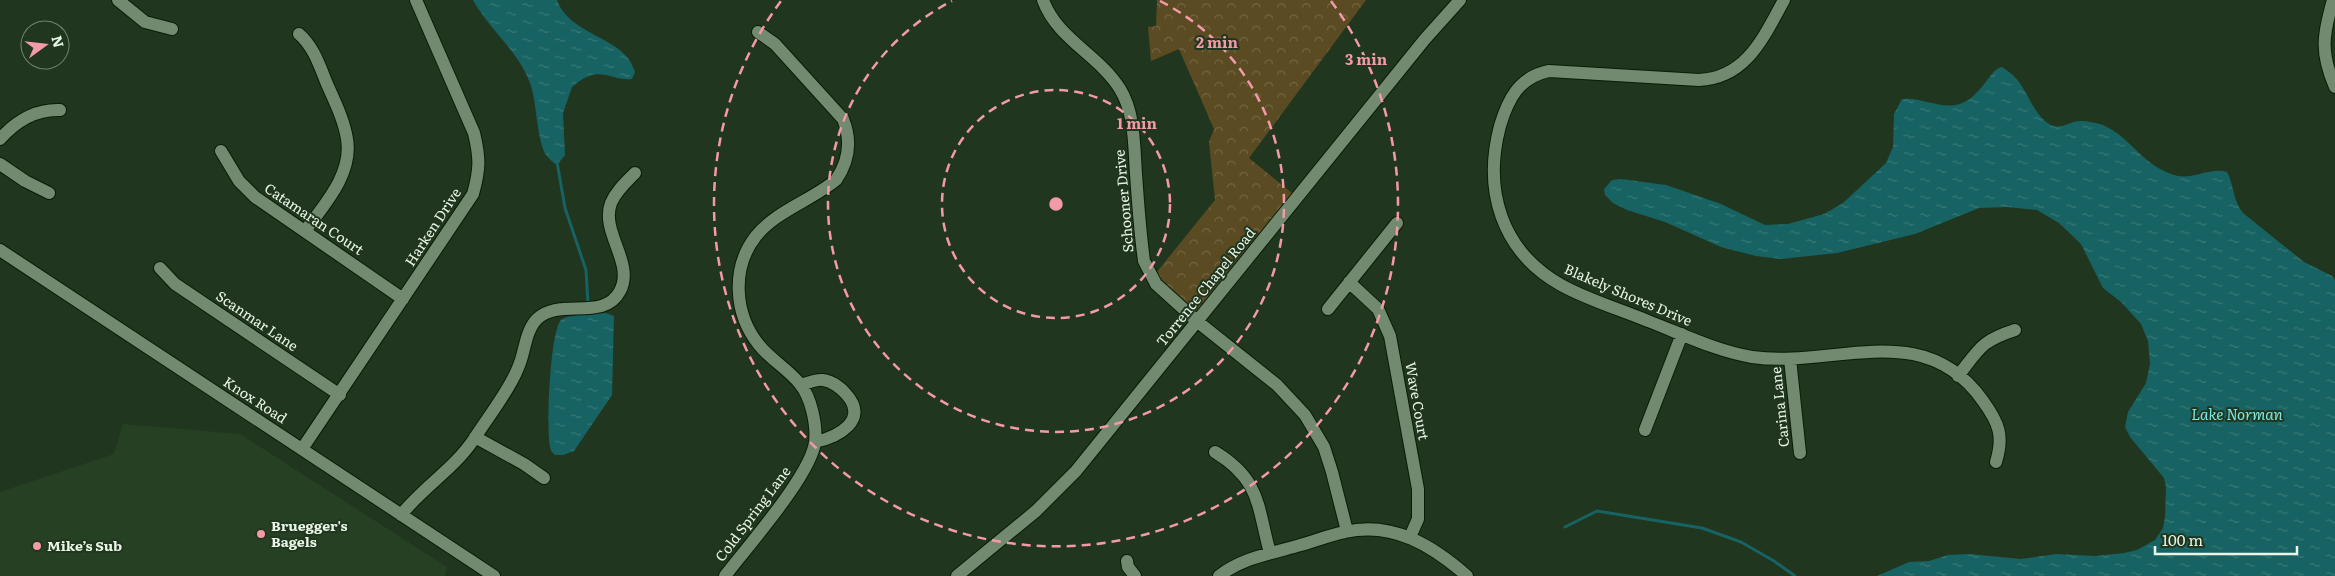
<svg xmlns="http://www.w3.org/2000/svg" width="2335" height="576" font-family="Literata,serif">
  <defs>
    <pattern id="park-crowns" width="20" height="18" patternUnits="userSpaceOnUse" patternTransform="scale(1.25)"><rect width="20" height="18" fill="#5a4b22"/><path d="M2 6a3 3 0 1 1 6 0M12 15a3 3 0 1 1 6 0" fill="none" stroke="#726642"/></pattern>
    <pattern id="water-ripples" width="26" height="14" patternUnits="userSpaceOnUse" patternTransform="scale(1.25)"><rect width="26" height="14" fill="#176262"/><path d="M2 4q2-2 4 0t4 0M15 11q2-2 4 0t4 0" fill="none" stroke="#397978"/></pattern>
  </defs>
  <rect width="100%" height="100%" fill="#21361e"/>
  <path fill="#264023" d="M 123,424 L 240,434 L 447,567 L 445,576 L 0,576 L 0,492 L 114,454 Z"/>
  <path fill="url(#park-crowns)" d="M 1157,0 L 1366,0 L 1249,158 L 1298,198 L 1198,322 L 1152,278 L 1215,200 L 1209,142 L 1214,129 L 1179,49 L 1151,61 L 1148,27 L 1156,26 Z"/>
  <path fill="url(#water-ripples)" d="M 473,0 L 557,0 C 570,37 626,36 635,72 L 632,79 C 617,81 603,70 589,76 C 583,78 577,83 572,87 L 563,113 L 565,155 L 557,165 C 553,162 549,159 546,155 C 537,141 537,105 531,86 C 520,52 490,31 473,0 Z
    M 2002,67 C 2008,71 2015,76 2019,82 C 2029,95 2035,117 2051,125 C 2062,130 2070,121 2080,121 C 2086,121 2097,123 2103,125 C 2132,138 2144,168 2178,176 C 2195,179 2211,167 2227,172 C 2234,185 2233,201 2243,213 L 2304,262 L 2332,276 L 2335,280 L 2335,576 L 1877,576 L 1909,562 L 1929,561 L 1948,555 L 1969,554 L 2021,559 L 2056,554 L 2096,556 L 2124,553 L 2137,550 L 2155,540 L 2163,528 L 2165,517 L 2166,487 L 2164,478 L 2130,437 L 2125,427 L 2128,412 L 2146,383 L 2150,364 L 2148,341 L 2141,324 L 2121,302 L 2103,288 L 2081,244 L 2059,223 L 2037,210 L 2007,207 L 1979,208 L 1915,234 L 1837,253 L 1781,259 L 1756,256 L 1721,247 L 1665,222 L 1627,210 L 1613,203 L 1605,195 L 1604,189 L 1612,180 L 1621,179 L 1666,185 L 1721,204 L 1765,225 L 1788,224 L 1824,214 L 1843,203 L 1886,163 L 1893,147 L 1894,114 L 1902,99 C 1920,97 1938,108 1956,105 C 1981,100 1989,69 2002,67 Z
    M 606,313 L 614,316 L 612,395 L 574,451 L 563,455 L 555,455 C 552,452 550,450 550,446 C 546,428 550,331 561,320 C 568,314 596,314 606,313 Z"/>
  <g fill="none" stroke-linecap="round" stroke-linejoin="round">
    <path stroke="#176262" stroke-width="3" d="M 557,162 L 565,208 L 586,270 L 588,304
      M 1565,527 L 1597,511 L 1702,528 L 1741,542 L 1774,561 L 1795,576"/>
    <g stroke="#091d07" stroke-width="14">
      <path id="minor" d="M 118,0 L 145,22 L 172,29
        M 1043,0 C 1057,39 1099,55 1120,89 C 1135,113 1134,146 1136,174 C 1138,203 1140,232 1144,261 L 1156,284 L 1198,322 L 1277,385 L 1305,415 L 1324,447 L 1332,472 L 1347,531
        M 1784,0 C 1764,36 1747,78 1699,80 L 1549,71 C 1519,77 1508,99 1500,126 C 1483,190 1501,251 1561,285 C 1588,300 1619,309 1648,321 C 1682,334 1716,351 1752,357 C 1833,369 1923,316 1983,401 C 1999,423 2004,436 1996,462
        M 2333,0 C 2323,35 2320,52 2335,87
        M 299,34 C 314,47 320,67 327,84 C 335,102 344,120 347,139 C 353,174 324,205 305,231
        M 0,139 C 16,121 35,109 60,110
        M 221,151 L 239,181 L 255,197 L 403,299
        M 0,164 L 25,181 L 49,193
        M 0,250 L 494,576
        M 160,268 L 175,284 L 340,395
        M 1349,282 L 1378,309 L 1390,336 L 1418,489 L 1418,519 L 1410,537
        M 1328,309 L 1397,223
        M 1790,359 L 1800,453
        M 1958,376 C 1980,348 1981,341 2015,330
        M 801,385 C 807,383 817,379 823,380 C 832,381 841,388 846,394 C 870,420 838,437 815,442
        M 1645,430 L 1682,334
        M 475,437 L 524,464 L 544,478
        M 302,449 L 473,194 C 480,169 480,158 474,133 L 416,0
        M 1215,452 C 1261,480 1257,506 1270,553
        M 401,515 C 423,487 454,469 474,439 C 488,417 509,391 518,368 C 525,353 525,331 537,319 C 559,297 604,322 620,291 C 635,263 600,232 611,203 C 616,191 626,182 635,173
        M 1127,561 L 1128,567 L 1135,576
        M 725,576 C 747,547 811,475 815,442 C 817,425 811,397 800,384 C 788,369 771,360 759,345 C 734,314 731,268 756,236 C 776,211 812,200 836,180 C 849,161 852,141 843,119 L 775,44 L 758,32
        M 957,576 L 1036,511 L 1076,471 L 1425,39 L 1460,0
        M 1219,576 C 1242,558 1270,554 1297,546 C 1313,542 1329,535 1345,532 C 1393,521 1433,546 1467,576"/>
    </g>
    <use href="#minor" stroke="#728a6f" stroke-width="12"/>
  </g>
  <g fill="none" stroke="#f39aa8" stroke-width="2.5" stroke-dasharray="9 6">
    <circle cx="1056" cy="204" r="114"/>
    <path d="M1160 1A228 228 0 1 1 952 1"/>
    <path d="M1331 1A342 342 0 1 1 781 1"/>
  </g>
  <g fill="#f39aa8" stroke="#21361e" stroke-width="2">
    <circle cx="261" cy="534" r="5"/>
    <circle cx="37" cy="546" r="5"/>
  </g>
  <g text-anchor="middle" stroke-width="4" stroke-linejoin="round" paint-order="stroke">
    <g font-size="14" fill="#e9f6e7" stroke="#21361e">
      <text transform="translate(1124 201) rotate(-95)" y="5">Schooner Drive</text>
      <text transform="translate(314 219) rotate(34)" y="5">Catamaran Court</text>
      <text transform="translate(433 227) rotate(-57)" y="5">Harken Drive</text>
      <text transform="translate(1206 287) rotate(-51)" y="5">Torrence Chapel Road</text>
      <text transform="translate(1628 295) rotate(23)" y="5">Blakely Shores Drive</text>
      <text transform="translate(257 321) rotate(34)" y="5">Scanmar Lane</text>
      <text transform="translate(255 400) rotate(33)" y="5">Knox Road</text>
      <text transform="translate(1417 401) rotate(80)" y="5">Wave Court</text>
      <text transform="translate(1780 407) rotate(-96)" y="5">Carina Lane</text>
      <text transform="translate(753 514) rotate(-53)" y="5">Cold Spring Lane</text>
    </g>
    <g font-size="14" font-weight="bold" fill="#e9f6e7" stroke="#21361e" text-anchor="start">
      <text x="271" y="531">Bruegger's<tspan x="271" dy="16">Bagels</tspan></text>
      <text x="47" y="551">Mike’s Sub</text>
    </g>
    <g font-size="15" font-style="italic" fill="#7be7e6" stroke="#21361e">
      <text x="2237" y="420">Lake Norman</text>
    </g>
  </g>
  <circle cx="1056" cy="204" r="8" fill="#f39aa8" stroke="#21361e" stroke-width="2.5"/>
  <g font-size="15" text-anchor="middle" font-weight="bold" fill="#f39aa8" stroke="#21361e" stroke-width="4" stroke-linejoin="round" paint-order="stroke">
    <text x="1217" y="48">2 min</text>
    <text x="1366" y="65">3 min</text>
    <text x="1137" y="129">1 min</text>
  </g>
  <g transform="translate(45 45) rotate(75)"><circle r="24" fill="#21361e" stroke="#71836e"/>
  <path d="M0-4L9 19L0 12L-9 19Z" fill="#f39aa8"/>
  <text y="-8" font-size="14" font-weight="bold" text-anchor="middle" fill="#e9f6e7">N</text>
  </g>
  <path d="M2155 546v8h142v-8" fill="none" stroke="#e9f6e7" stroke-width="2.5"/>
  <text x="2162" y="546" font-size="15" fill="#e9f6e7" stroke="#21361e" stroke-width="4" paint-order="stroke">100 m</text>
</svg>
